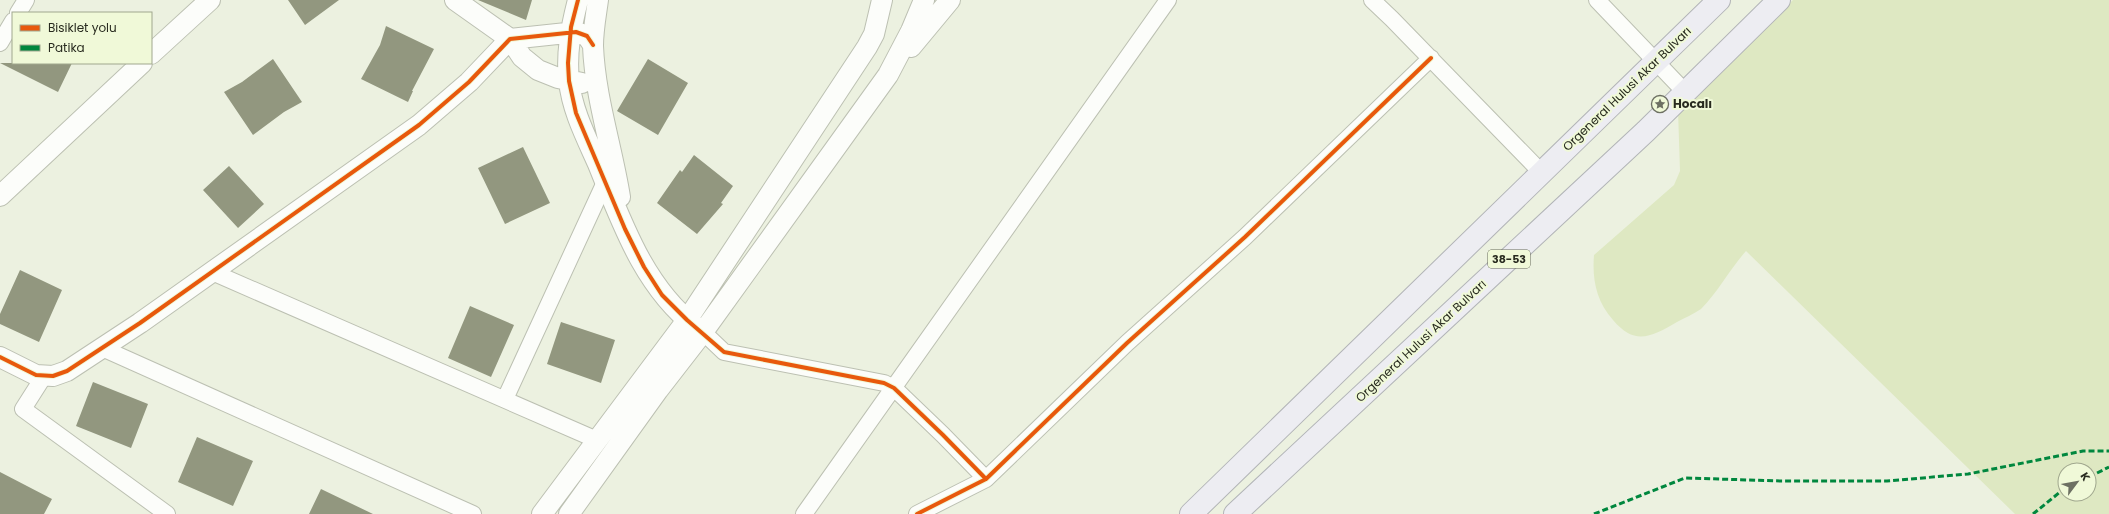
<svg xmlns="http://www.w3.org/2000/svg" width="2109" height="514" font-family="Poppins,sans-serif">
  <rect width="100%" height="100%" fill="#ecf1e0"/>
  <path fill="#dee8c2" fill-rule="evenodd" d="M 1793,0 L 2109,0 L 2109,514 L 2015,514 L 1746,251 C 1730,269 1718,292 1701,309 C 1694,314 1684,318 1677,322 C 1651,337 1635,346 1613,320 C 1596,301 1592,279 1594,255 L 1674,185 L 1680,171 L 1678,110 ZM 2065,470 L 2089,470 L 2089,494 L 2065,494 Z"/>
  <path fill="#92977f" d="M 288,0 L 339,0 L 305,25 Z
    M 478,0 L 532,0 L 526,20 Z
    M 386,26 L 434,49 L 412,91 L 413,91 L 408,102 L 361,79 L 380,45 Z
    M 273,59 L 302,102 L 284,112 L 253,135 L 224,92 L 242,82 Z
    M 648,59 L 688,83 L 658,135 L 617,111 Z
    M 0,63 L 72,63 L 58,92 Z
    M 523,147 L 550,203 L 505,224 L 478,168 Z
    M 694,155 L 733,186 L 721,203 L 723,204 L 697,234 L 657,203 L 680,170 L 682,172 Z
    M 229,166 L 264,204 L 238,228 L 203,190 Z
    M 20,270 L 62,290 L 39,342 L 0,324 L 0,314 Z
    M 470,306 L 514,325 L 491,377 L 448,358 Z
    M 561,322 L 615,340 L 601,383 L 547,364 Z
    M 93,382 L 148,404 L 131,448 L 76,426 Z
    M 197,437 L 253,461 L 233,506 L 178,482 Z
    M 0,472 L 52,499 L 44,514 L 0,514 Z
    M 321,489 L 373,514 L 309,514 Z"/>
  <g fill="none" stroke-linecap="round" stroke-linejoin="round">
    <g stroke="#bcc0b2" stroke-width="18">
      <path id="minor" d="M 1372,0 L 1392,19 L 1541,172
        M 1597,0 L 1685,92
        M 18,13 L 26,0
        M 0,43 L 13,21
        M 212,272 L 597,440
        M 703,332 L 724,352 L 884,383 L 894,388 L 943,435 L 986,479
        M 102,348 L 473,514
        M 44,376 L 23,409 L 167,514
        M 505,399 L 605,182
        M 804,514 L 1168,0
        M 917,514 L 986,479 L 1127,343 L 1245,237 L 1431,58"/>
    </g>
    <g stroke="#bcc0b2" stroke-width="22">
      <path id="tertiary" d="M 455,0 L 510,39 L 522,57 L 538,70 L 558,78 L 582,83
        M 578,0 C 571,27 566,53 569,81 C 572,110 586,137 598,164 C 622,223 644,287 696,327
        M 598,0 C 596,15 593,30 593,46 C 595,97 612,147 620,197
        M 911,47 L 950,0
        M 151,54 L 210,0
        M 0,196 L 142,63
        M 0,357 L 36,375 L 53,376 L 67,371 L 140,323 L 419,125 L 469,82 L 510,39 L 576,32 L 587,36 L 593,45
        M 542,514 L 687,320 L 867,47 L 874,34 L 882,0
        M 569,514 L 658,390 L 703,332 L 888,75 L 911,31 L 924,0"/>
    </g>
    <g stroke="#b2b4b7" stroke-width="24">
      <path id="primary" d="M 1191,514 L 1719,0
        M 1235,514 L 1646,131 L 1779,0"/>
    </g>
    <use href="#minor" stroke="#fcfdfa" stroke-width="16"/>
    <use href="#tertiary" stroke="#fcfdfa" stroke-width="20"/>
    <use href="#primary" stroke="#ededf2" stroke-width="22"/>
    <path stroke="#00873e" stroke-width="3" stroke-dasharray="6 3" stroke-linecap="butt" d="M 2089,477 L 2109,467
      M 1594,514 L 1685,478 L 1782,481 L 1887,481 L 1968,474 L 2083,451 L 2109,451
      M 2033,514 L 2065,488"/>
    <g stroke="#f0f9d8" stroke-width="6">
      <path id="cycleway" d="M 578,0 L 571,27 L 568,63 L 569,81 L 576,113 L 625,229 L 644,267 L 662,295 L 687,320 L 724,352 L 884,383 L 894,388 L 943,435 L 986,479
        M 0,357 L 36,375 L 53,376 L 67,371 L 140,323 L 419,125 L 469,82 L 510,39 L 576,32 L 587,36 L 593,45
        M 917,514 L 986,479 L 1127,343 L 1245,237 L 1431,58"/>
    </g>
    <use href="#cycleway" stroke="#e8590c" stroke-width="4"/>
  </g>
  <defs>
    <g id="sight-ring" transform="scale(0.9)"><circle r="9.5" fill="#f0f9d8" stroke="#6d7063" stroke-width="1.5"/><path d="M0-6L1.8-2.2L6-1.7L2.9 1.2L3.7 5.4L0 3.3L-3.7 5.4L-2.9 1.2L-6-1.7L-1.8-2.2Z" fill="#6d7063"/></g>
  </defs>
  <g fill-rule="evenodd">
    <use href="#sight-ring" x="1660" y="104"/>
  </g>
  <g text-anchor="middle" stroke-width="4" stroke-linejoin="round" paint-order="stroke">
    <rect fill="#f0f9d8" stroke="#646956" stroke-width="1" x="1488" y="250" width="42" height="18" rx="3"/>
    <g font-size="11" font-weight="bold" fill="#282b1f">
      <text x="1509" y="263">38-53</text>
    </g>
    <g font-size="12" fill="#282b1f" stroke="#f0f9d8">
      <text transform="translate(1627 89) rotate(-44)" y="4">Orgeneral Hulusi Akar Bulvarı</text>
      <text transform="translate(1421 341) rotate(-43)" y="4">Orgeneral Hulusi Akar Bulvarı</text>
    </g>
    <g font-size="12" font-weight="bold" fill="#282b1f" stroke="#f0f9d8" text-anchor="start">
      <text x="1673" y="108">Hocalı</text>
    </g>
  </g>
  <rect x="12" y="12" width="140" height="52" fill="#f0f9d8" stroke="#a0a78e"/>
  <rect x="20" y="25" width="20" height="6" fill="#e8590c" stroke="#a0a78e"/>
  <text x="48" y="32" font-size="12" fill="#282b1f">Bisiklet yolu</text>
  <rect x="20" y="45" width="20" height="6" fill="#00873e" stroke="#a0a78e"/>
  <text x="48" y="52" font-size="12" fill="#282b1f">Patika</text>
  <g transform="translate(2077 482) rotate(58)"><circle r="19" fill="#f0f9d8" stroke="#a0a78e"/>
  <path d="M0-3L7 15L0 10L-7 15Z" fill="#6d7063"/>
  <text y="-6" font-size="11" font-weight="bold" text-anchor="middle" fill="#282b1f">K</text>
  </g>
</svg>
